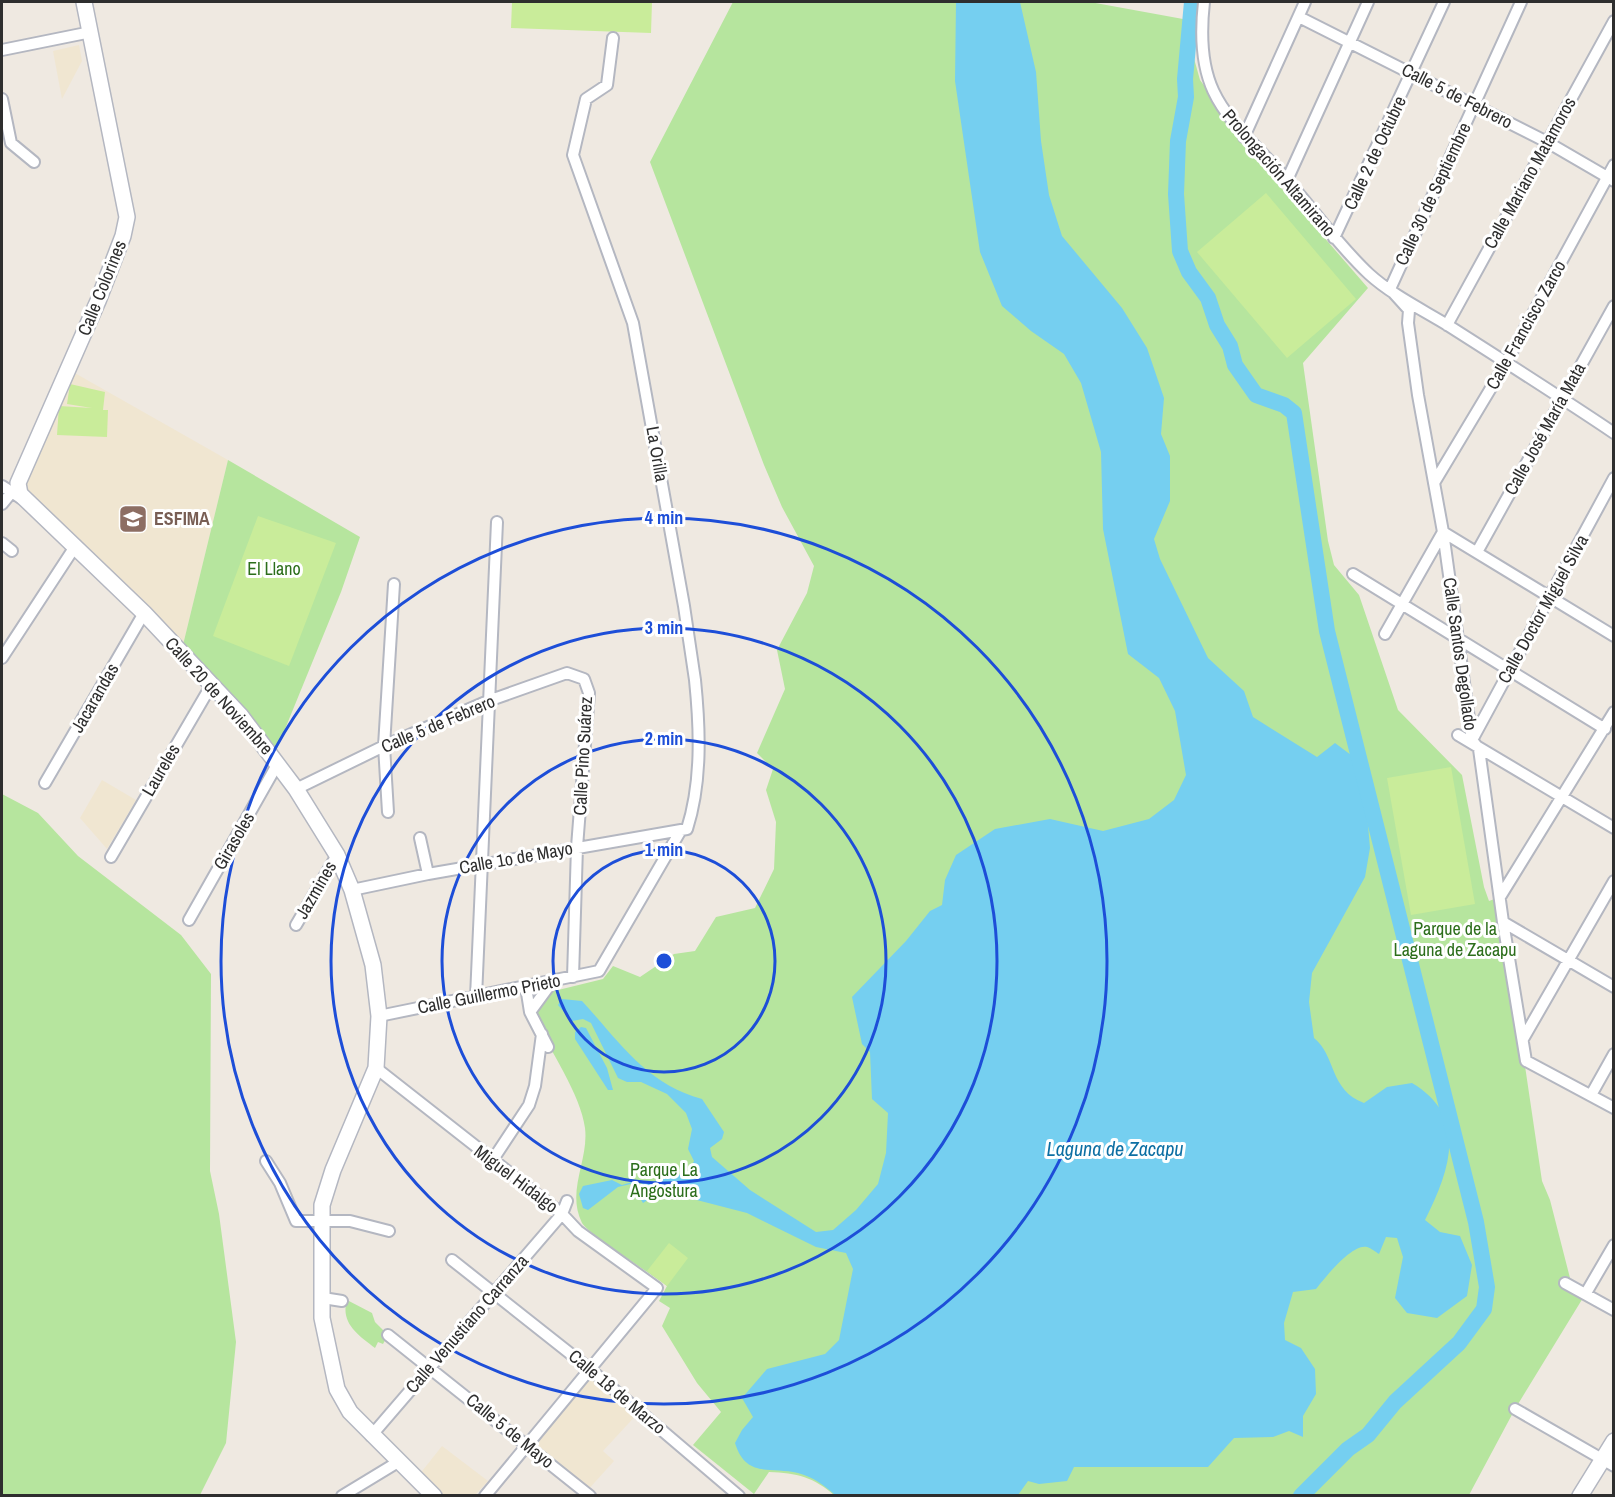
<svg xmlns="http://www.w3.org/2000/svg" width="1615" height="1497" font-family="'Archivo Narrow',sans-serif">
  <rect width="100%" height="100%" fill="#efe9e1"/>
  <path fill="#f0e6d1" d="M 79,45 L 82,61 L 62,99 L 53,51 Z
    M 73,372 L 228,460 L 182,649 L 27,493 L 25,484 Z
    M 102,780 L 136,800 L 107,849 L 80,818 Z
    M 591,1370 L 640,1411 L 603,1451 L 614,1461 L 586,1492 L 526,1445 Z
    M 442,1446 L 488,1481 L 475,1495 L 441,1495 L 419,1475 Z"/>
  <path fill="#b6e59e" d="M 733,2 L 1090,2 L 1183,19 L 1200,80 L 1276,182 L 1368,288 L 1303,363 L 1328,541 L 1334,565 L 1359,595 L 1398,710 L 1462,775 L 1484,887 L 1489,901 L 1500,897 L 1542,1181 L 1550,1200 L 1570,1278 L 1565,1283 L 1586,1293 L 1515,1409 L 1469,1495 L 835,1496 C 814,1477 797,1473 769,1472 L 754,1494 L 693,1445 L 721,1412 L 697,1383 L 662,1326 L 670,1308 L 659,1301 L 667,1286 C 653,1275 587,1233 582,1223 C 566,1191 589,1160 585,1128 C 581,1095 548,1046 532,1015 L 550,992 L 603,979 L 613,966 L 640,977 L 674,954 L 695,951 L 716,917 L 755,908 L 774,869 L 776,822 L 766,790 L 773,769 L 757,753 L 785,689 L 777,650 L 807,593 L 814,566 L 782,507 L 764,465 L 650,162 Z
    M 228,460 L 360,537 L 341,592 L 274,756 L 182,649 Z
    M 2,794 L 38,813 L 78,856 L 181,935 L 211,974 L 210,1171 L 219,1214 L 236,1342 L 226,1443 L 200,1495 L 2,1495 Z
    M 347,1300 L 372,1313 L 375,1322 L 388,1335 L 383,1344 L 378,1342 L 375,1348 C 358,1335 340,1323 347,1300 Z"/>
  <path fill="#c9ec9a" d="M 512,2 L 652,2 L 651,33 L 511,28 Z
    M 1266,193 L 1356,299 L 1287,358 L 1197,252 Z
    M 70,384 L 105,392 L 103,410 L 108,410 L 107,437 L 57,435 L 59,406 L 92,408 L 67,404 Z
    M 258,516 L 336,543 L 289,666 L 213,636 Z
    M 1451,767 L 1475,904 L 1411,915 L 1387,778 Z
    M 669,1243 L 688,1258 L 667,1286 L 647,1271 Z"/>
  <path fill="#75cff0" d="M 956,2 L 1020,2 L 1036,72 L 1041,141 L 1049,195 L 1062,236 L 1122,308 L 1147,348 L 1164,398 L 1161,434 L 1170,456 L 1170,501 L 1154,539 L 1160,559 L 1208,658 L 1244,691 L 1253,717 L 1317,757 L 1335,743 L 1351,755 L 1367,814 L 1370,848 L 1365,877 L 1312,973 L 1309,1002 L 1314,1038 C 1336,1055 1329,1090 1364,1103 L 1387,1087 L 1412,1083 C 1469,1117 1450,1170 1425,1220 L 1440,1232 L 1460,1236 L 1472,1265 L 1467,1296 L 1437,1318 L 1407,1313 L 1395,1298 L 1403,1257 L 1397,1238 L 1386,1237 L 1379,1254 C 1376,1252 1371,1248 1367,1247 C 1352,1243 1324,1279 1316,1289 L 1293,1292 L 1284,1323 L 1285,1340 L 1301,1348 L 1315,1369 L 1316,1394 L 1303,1416 L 1303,1437 L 1289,1431 L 1273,1437 L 1234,1438 L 1208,1467 L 1074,1467 L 1067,1481 L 1039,1484 L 1028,1481 L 1018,1495 L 835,1495 C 824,1485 813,1477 798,1473 C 771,1466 746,1479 735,1443 L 742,1430 L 753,1417 L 742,1398 L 767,1369 L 825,1354 L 839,1340 L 853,1269 L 846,1253 L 816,1247 L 747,1213 L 689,1198 L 676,1181 L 662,1185 L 657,1194 L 643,1203 L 633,1187 L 643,1183 L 639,1182 L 618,1187 L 588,1210 L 583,1208 L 579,1194 L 583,1186 L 612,1180 L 622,1185 L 639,1180 L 652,1182 L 688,1172 L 694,1161 L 688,1149 L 692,1129 L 686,1113 L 667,1094 L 641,1082 L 627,1082 L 618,1078 L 591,1023 L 583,1019 L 572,1021 L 558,1005 L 562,999 L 582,1001 C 619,1041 646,1084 702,1099 L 724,1132 L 722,1139 L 710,1148 L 712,1157 L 750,1190 L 816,1232 L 833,1230 L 856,1210 L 878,1184 L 886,1153 L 888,1113 L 872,1099 L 870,1052 L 862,1044 L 852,997 L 906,941 L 930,911 L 942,905 L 945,880 L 956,855 L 995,829 L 1050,819 L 1103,831 L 1149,819 L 1174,800 L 1186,775 L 1175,711 L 1159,678 L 1128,654 L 1103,529 L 1101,452 L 1081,383 L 1064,354 L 1031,331 L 1002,306 L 980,252 L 955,81 Z
    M 581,1027 L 586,1028 L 607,1068 L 613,1090 L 608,1090 L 575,1039 L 575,1032 Z"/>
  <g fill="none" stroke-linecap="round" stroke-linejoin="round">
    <path stroke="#75cff0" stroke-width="16" d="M 1192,2 L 1185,79 L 1186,97 L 1178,141 L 1176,194 L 1180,251 L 1189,272 L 1208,298 L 1217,325 L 1230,346 L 1235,365 L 1256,395 L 1284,405 L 1294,413 L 1327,631 L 1476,1222 L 1487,1287 L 1484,1309 L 1459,1343 L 1395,1402 L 1368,1435 L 1348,1449 L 1301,1496"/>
    <g stroke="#b4b7c1" stroke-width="14">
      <path id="minor" d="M 1204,2 C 1193,99 1230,116 1288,181 C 1315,212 1339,246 1369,274 C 1392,295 1423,310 1449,326 C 1504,361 1559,396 1614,433
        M 1299,17 L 1547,142 L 1614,181
        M 2,50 L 91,32
        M 2,99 L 11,143 L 34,162
        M 1244,137 L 1305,2
        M 1287,180 L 1368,2
        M 1334,238 L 1444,2
        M 1390,289 L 1409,310 L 1408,323 L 1418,395 L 1443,532 L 1472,740 L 1479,749 L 1503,922 L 1526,1061 L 1614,1108
        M 1390,289 L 1521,2
        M 1447,325 L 1614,21
        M 1434,483 L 1506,363 L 1614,165
        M 2,486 L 24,500
        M 2,504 L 11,493
        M 2,543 L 12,551
        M 1477,552 L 1614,306
        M 1353,574 L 1605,729
        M 1385,634 L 1443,532 L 1614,636
        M 2,658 L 76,545
        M 1458,735 L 1614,828
        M 1472,740 L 1614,478
        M 45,783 L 144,613
        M 296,789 L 384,746 L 488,701 L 567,673 L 584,679 L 589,693 L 577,847 L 573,977
        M 388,812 L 384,746 L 394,584
        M 420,838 L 428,874
        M 111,857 L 212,684
        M 352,890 L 428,874 L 681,830
        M 1500,897 L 1614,712
        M 189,920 L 278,763
        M 1503,922 L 1614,987
        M 296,925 L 337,855
        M 526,987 L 530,1012 L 548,1047
        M 476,997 L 497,522
        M 530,1012 L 552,982
        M 379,1016 L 599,971 L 681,830 L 687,829 C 702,782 700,729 695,680 L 684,606 L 633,323 L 573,155 L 586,99 L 607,85 L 613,38
        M 1523,1039 L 1614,881
        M 376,1068 L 562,1214 L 578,1231 L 657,1288 L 485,1496
        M 1591,1095 L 1614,1054
        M 266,1161 L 280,1183 L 296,1221 L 350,1221 L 389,1231
        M 492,1161 L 529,1105 L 535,1086 L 542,1034
        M 452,1260 L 591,1370 L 739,1496
        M 1565,1283 L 1614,1310
        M 1586,1293 L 1614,1245
        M 323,1298 L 342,1301
        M 388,1335 L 590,1496
        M 1515,1409 L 1614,1466
        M 371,1436 L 562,1214 L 567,1201
        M 342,1496 L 398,1462"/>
    </g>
    <g stroke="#b4b7c1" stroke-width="18">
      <path id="secondary" d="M 84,2 L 127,217 L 123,236 L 98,301 L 18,483 L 20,494 L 144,613 L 241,716 L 296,789 L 337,855 L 352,890 L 373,965 L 379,1016 L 376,1068 L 333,1170 L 322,1205 L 322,1318 L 337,1389 L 350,1412 L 434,1496
        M 1580,1496 L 1614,1441"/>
    </g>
    <use href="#minor" stroke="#fff" stroke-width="10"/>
    <use href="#secondary" stroke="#fff" stroke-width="15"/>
  </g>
  <g fill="none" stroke="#1d4ed8" stroke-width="3">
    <circle cx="664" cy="961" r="111"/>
    <circle cx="664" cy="961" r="222"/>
    <circle cx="664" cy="961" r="333"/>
    <circle cx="664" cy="961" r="443"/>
  </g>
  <defs>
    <g id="school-square" transform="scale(1.5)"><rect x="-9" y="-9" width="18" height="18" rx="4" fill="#8d6e63" stroke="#fff"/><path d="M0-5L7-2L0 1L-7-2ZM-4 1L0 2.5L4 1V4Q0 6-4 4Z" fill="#fff"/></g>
  </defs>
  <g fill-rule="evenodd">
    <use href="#school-square" x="133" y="519"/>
  </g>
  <g text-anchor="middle" stroke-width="6" stroke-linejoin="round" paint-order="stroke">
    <g font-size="18" fill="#2e2e2e" stroke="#fff">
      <text transform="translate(1457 96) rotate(27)" y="6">Calle 5 de Febrero</text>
      <text transform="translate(1375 153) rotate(-65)" y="6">Calle 2 de Octubre</text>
      <text transform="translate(1279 173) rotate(49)" y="6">Prolongación Altamirano</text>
      <text transform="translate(1530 173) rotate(-61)" y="6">Calle Mariano Matamoros</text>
      <text transform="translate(1433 194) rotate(-65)" y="6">Calle 30 de Septiembre</text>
      <text transform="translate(102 288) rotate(-68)" y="6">Calle Colorines</text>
      <text transform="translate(1526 325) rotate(-61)" y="6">Calle Francisco Zarco</text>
      <text transform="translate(1545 429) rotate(-61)" y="6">Calle José María Mata</text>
      <text transform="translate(657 454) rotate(80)" y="6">La Orilla</text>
      <text transform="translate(1543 609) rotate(-61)" y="6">Calle Doctor Miguel Silva</text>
      <text transform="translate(1460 654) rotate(82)" y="6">Calle Santos Degollado</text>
      <text transform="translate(219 696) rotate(48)" y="6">Calle 20 de Noviembre</text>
      <text transform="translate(95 698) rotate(-60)" y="6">Jacarandas</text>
      <text transform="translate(438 724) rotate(-23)" y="6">Calle 5 de Febrero</text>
      <text transform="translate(583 756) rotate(-87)" y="6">Calle Pino Suárez</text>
      <text transform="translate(161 770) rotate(-60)" y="6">Laureles</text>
      <text transform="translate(234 841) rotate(-60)" y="6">Girasoles</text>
      <text transform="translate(516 858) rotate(-10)" y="6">Calle 1o de Mayo</text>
      <text transform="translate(316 890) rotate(-60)" y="6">Jazmines</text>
      <text transform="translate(489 994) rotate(-11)" y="6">Calle Guillermo Prieto</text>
      <text transform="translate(516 1179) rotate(37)" y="6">Miguel Hidalgo</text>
      <text transform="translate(467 1324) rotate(-49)" y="6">Calle Venustiano Carranza</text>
      <text transform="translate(617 1392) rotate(40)" y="6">Calle 18 de Marzo</text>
      <text transform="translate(510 1431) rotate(39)" y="6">Calle 5 de Mayo</text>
    </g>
    <g font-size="18" font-weight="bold" fill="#785e54" stroke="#fff" text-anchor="start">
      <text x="154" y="525">ESFIMA</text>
    </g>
    <g font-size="18" fill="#2c6e1b" stroke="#fff">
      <text x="274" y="575">El Llano</text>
      <text x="1455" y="935">Parque de la<tspan x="1455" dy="21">Laguna de Zacapu</tspan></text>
      <text x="664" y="1176">Parque La<tspan x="664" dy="21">Angostura</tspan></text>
    </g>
    <g font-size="20" font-style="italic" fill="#0d6fa3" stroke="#fff">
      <text x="1115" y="1156">Laguna de Zacapu</text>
    </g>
  </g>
  <circle cx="664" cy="961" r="9" fill="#1d4ed8" stroke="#fff" stroke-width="3"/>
  <g font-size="18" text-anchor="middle" font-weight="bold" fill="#1d4ed8" stroke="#fff" stroke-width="6" stroke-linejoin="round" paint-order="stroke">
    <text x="664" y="524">4 min</text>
    <text x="664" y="634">3 min</text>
    <text x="664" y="745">2 min</text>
    <text x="664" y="856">1 min</text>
  </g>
  <rect width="1615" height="1497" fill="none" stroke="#2e2e2e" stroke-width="6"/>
</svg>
